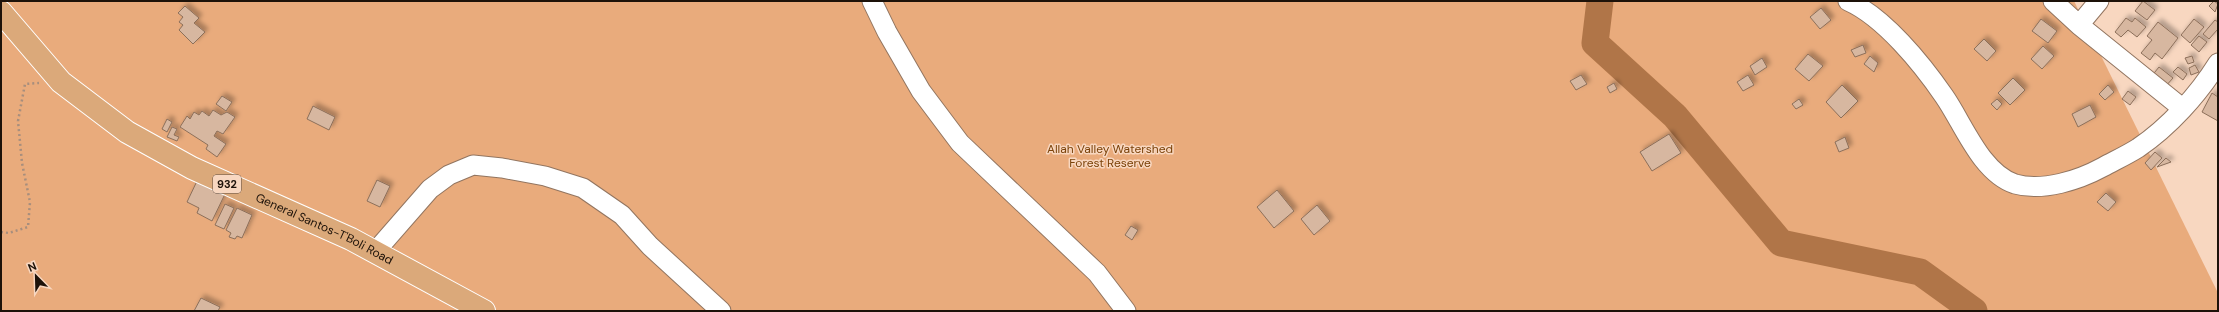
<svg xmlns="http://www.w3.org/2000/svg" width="2219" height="312" font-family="'DM Sans',sans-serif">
  <defs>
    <filter id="shadow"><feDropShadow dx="3.5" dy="-3.5" stdDeviation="2" flood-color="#0004"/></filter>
  </defs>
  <rect width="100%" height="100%" fill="#f8d7c0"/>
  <path fill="#e9ab7c" d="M 1,1 L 2074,1 L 2218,293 L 2218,311 L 1,311 Z"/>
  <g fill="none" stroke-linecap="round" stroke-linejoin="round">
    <path stroke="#b07548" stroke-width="27" d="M 1600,1 L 1595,43 L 1675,116 L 1781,243 L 1920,272 L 1974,311"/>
  </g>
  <path fill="#d7b7a0" stroke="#8c6f5a" filter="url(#shadow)" d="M 2143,1 L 2155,10 L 2147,20 L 2135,11 Z
    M 2214,1 L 2218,4 L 2215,12 L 2209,6 Z
    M 185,6 L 199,18 L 194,23 L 205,32 L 193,44 L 179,30 L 183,25 L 179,22 L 183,17 L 178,13 Z
    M 1821,8 L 1831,20 L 1820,29 L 1810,17 Z
    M 2126,18 L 2132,22 L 2135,18 L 2146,27 L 2137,37 L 2128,30 L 2121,37 L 2115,32 Z
    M 2041,19 L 2057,31 L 2048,43 L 2032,31 Z
    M 2194,19 L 2204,27 L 2190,43 L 2181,35 Z
    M 2215,20 L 2218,22 L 2218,29 L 2209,39 L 2203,34 Z
    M 2158,22 L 2178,38 L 2162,59 L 2155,53 L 2150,60 L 2141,53 L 2152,40 L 2147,36 Z
    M 2199,36 L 2207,42 L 2199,52 L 2191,45 Z
    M 1984,39 L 1996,51 L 1987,61 L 1974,49 Z
    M 1863,45 L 1866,53 L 1855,57 L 1851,50 Z
    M 2043,46 L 2054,56 L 2042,69 L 2031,59 Z
    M 1808,54 L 1823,66 L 1809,81 L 1795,69 Z
    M 1870,56 L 1878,63 L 1874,72 L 1864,64 Z
    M 2192,56 L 2194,62 L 2188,64 L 2185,58 Z
    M 1762,58 L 1767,67 L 1755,75 L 1750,66 Z
    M 2195,65 L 2199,72 L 2191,75 L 2189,68 Z
    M 2159,67 L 2173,78 L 2165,87 L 2150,78 Z
    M 2178,67 L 2187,74 L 2183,80 L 2173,72 Z
    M 1581,75 L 1587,84 L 1576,90 L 1570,81 Z
    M 1748,75 L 1754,85 L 1743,91 L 1737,82 Z
    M 2013,78 L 2025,90 L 2010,105 L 1998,93 Z
    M 1614,83 L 1617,89 L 1610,93 L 1607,87 Z
    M 1842,85 L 1858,101 L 1841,118 L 1826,102 Z
    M 2108,85 L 2114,92 L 2105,100 L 2099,94 Z
    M 2128,91 L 2136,97 L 2130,105 L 2122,99 Z
    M 2212,93 L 2218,97 L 2218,121 L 2202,112 Z
    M 222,96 L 232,102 L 226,111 L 216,104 Z
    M 1799,99 L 1803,105 L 1796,109 L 1792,104 Z
    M 1997,99 L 2002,104 L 1997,110 L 1991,104 Z
    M 2090,105 L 2096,117 L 2078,127 L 2072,114 Z
    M 313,106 L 335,117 L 329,130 L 307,119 Z
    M 213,110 L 221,115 L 227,112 L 235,117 L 223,134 L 217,131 L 214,136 L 226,144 L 217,157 L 206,149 L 208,145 L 180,127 L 187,116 L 190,119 L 194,112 L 199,115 L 202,111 L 209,116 Z
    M 167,119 L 172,122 L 167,132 L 162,129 Z
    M 172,127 L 177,129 L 174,135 L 179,137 L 177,141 L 167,137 Z
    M 1669,134 L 1681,153 L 1652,171 L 1640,152 Z
    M 1845,137 L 1849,148 L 1839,152 L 1835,142 Z
    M 2155,152 L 2162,158 L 2151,170 L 2145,163 Z
    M 2166,158 L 2171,162 L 2157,167 Z
    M 377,180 L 390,186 L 380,207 L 367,201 Z
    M 197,181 L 225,194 L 212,221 L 197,213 L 199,208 L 187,202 Z
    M 1277,190 L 1294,211 L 1274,228 L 1257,207 Z
    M 2106,193 L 2116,202 L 2108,211 L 2097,202 Z
    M 225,204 L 234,208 L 224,229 L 215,225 Z
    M 1317,205 L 1330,221 L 1314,235 L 1301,219 Z
    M 237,208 L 252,215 L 242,238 L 237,236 L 235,239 L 229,237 L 231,233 L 226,230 Z
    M 1131,226 L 1138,230 L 1132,240 L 1125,235 Z
    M 201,298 L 220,307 L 218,311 L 194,311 Z"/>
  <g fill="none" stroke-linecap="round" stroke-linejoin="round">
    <g stroke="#927560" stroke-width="21">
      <path id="minor" d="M 872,1 L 887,32 L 921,91 L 960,143 L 1097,273 L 1126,311
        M 1848,1 C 1884,17 1922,64 1944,96 C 1963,123 1981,173 2015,184 C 2043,192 2079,180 2103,167 C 2114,161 2127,155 2138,148 C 2169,127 2198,95 2218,63
        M 2053,1 L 2079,25 L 2099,1
        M 2079,25 L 2182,108
        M 375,252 L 430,189 L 449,175 L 473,165 L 502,168 L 545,176 L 583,188 L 622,215 L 650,246 L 721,311"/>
    </g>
    <g stroke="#fff" stroke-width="24">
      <g id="major">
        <path id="s1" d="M 1,12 L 61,82 L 127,132 L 192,168 L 351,239 L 484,311"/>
      </g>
    </g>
    <path stroke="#a78e7d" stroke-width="2.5" stroke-dasharray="2 3" stroke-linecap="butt" d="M 1,232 L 9,233 L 28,227 L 30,202 L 22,163 L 18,121 L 25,84 L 39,83"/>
    <use href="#minor" stroke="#fff" stroke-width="19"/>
    <use href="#major" stroke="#dba97a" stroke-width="22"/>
  </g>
  <g text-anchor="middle" stroke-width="3" stroke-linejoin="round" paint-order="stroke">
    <rect fill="#f8d7c0" stroke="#5f4d40" stroke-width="1" x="213" y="175" width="28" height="18" rx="3"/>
    <g font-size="11" font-weight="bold" fill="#1d1209">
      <text x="227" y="188">932</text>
    </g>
    <g font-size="12" fill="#7b4209" stroke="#f8d7c0">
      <text x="1110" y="153">Allah Valley Watershed<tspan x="1110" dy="14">Forest Reserve</tspan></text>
    </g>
    <g font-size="12" fill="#1d1209" stroke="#f8d7c0">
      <text dy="4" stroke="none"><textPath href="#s1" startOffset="395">General Santos-T'Boli Road</textPath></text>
    </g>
  </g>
  <rect width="2219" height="312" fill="none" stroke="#1d1209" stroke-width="4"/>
  <g transform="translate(36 276) rotate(337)" stroke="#f8d7c0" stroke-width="3" paint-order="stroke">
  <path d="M0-3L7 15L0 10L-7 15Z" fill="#1d1209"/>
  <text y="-6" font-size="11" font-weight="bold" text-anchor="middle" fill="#1d1209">N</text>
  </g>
</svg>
